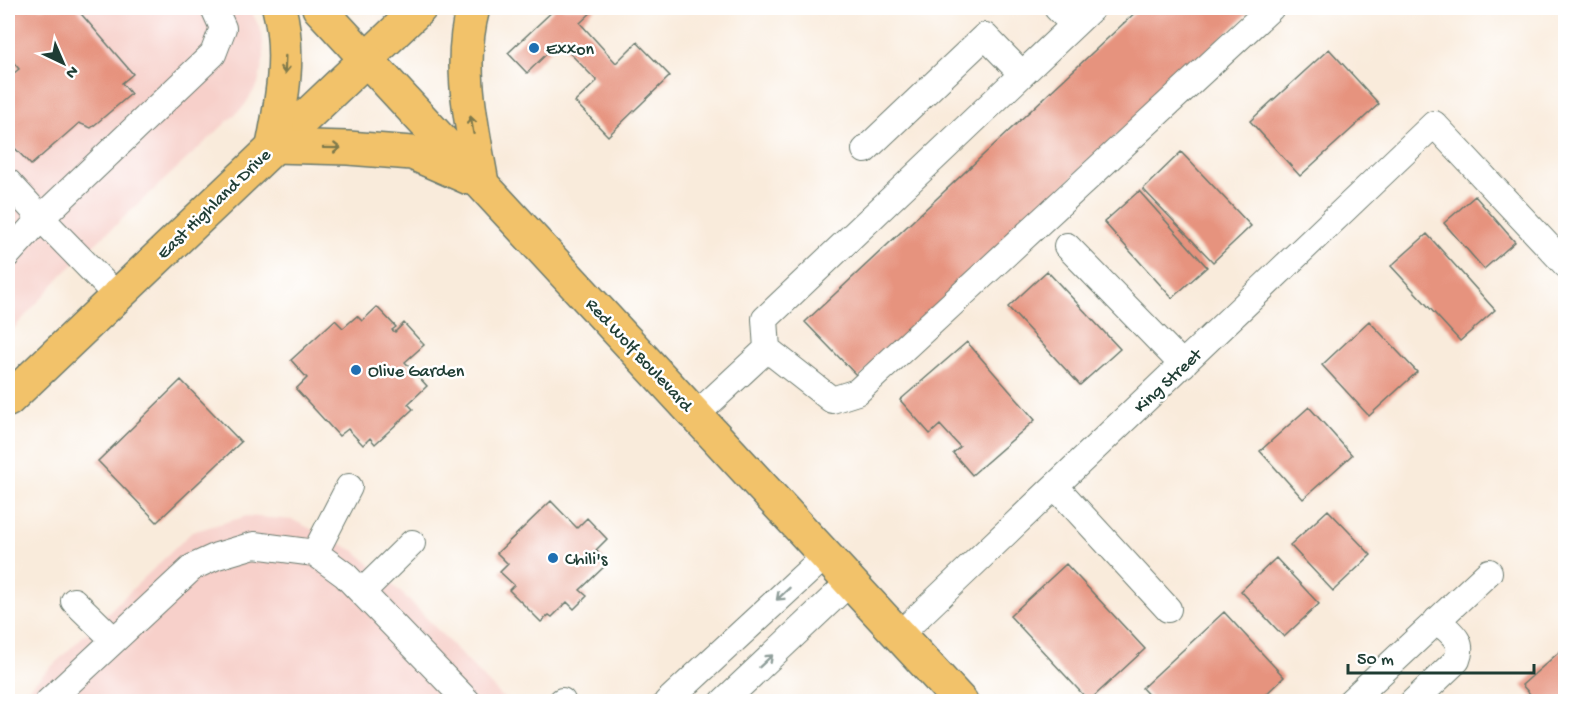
<svg xmlns="http://www.w3.org/2000/svg" width="1573" height="709" font-family="'Gochi Hand',sans-serif">
  <rect width="100%" height="100%" fill="#fff"/>
  <filter id="ink" filterUnits="userSpaceOnUse"><feTurbulence type="fractalNoise" baseFrequency=".0167" numOctaves="2"/><feDisplacementMap in="SourceGraphic" scale="12" xChannelSelector="R" yChannelSelector="G"/><feConvolveMatrix kernelMatrix="1 2 1 2 8 2 1 2 1" color-interpolation-filters="sRGB"/></filter>
  <filter id="wash" filterUnits="userSpaceOnUse"><feTurbulence type="fractalNoise" baseFrequency=".008" numOctaves="4" result="noise"/><feDisplacementMap in="SourceGraphic" scale="24" xChannelSelector="R" yChannelSelector="G"/><feGaussianBlur stdDeviation="1.35" result="paint"/><feColorMatrix in="noise" values="0 0 0 0 0 0 0 0 0 0 0 0 0 0 0 0 0 1.4 0 .05"/><feComposite in="paint" operator="in"/></filter>
  <g filter="url(#wash)">
    <rect width="100%" height="100%" fill="#f9ebdb"/>
    <path fill="#f7d0ca" d="M 8,8 L 250,8 L 262,33 L 264,57 L 258,84 L 244,106 L 64,273 L 8,335 Z
      M 247,516 L 293,520 L 355,551 L 409,600 L 506,701 L 12,702 L 27,690 L 192,532 Z"/>
    <g id="blocks">
      <path fill="#e6937e" d="M 15,8 L 76,8 L 133,74 L 122,83 L 131,94 L 91,128 L 79,123 L 31,165 L 8,141 L 8,78 L 19,69 L 8,56 L 8,14 Z
        M 556,8 L 596,8 L 580,23 L 616,63 L 637,42 L 670,76 L 608,136 L 575,102 L 597,81 L 559,42 L 527,73 L 508,53 Z
        M 1140,8 L 1253,8 L 859,378 L 805,322 Z
        M 1329,49 L 1379,104 L 1300,176 L 1250,121 Z
        M 1181,152 L 1251,226 L 1213,262 L 1143,189 Z
        M 1139,191 L 1207,267 L 1172,298 L 1104,222 Z
        M 1475,196 L 1515,242 L 1484,269 L 1444,223 Z
        M 1427,234 L 1495,310 L 1460,341 L 1391,266 Z
        M 1047,271 L 1120,349 L 1080,385 L 1008,307 Z
        M 377,307 L 396,327 L 392,330 L 395,332 L 404,323 L 424,345 L 405,362 L 427,386 L 408,404 L 413,409 L 375,444 L 370,438 L 363,445 L 348,429 L 339,436 L 296,389 L 307,378 L 291,360 L 335,320 L 343,328 L 357,316 L 362,321 Z
        M 1369,321 L 1417,372 L 1369,416 L 1322,365 Z
        M 967,342 L 1035,420 L 972,475 L 953,453 L 960,447 L 940,425 L 930,434 L 900,400 Z
        M 181,380 L 241,442 L 157,522 L 98,461 Z
        M 1309,407 L 1352,455 L 1303,499 L 1260,451 Z
        M 551,501 L 577,528 L 587,518 L 607,539 L 596,550 L 608,563 L 580,590 L 587,596 L 574,609 L 567,602 L 552,617 L 549,615 L 541,622 L 509,590 L 514,585 L 500,572 L 508,564 L 497,553 Z
        M 1328,510 L 1371,555 L 1333,591 L 1290,545 Z
        M 1276,558 L 1319,604 L 1284,637 L 1241,591 Z
        M 1066,564 L 1145,649 L 1089,701 L 1010,616 Z
        M 1224,612 L 1284,677 L 1258,702 L 1155,702 L 1142,688 Z
        M 1566,646 L 1566,702 L 1537,702 L 1522,685 Z"/>
    </g>
  </g>
  <g filter="url(#ink)">
    <use href="#blocks" fill-opacity="0" stroke="#6b7a6e" stroke-width="1.5"/>
    <g fill="none" stroke-linecap="round" stroke-linejoin="round">
      <g stroke="#6b7a6e" stroke-width="28">
        <path id="minor" d="M 1057,8 L 1074,25
          M 865,150 L 985,36 L 1022,74
          M 8,182 L 41,218 L 213,54 L 223,28 L 214,8
          M 1067,246 L 1183,365
          M 8,254 L 41,218 L 117,296
          M 767,349 L 832,400 L 857,392 L 1271,8
          M 696,415 L 767,349 L 765,319 L 1092,8
          M 1055,486 L 1168,609
          M 315,553 L 349,487
          M 362,592 L 412,543
          M 74,601 L 114,640
          M 899,635 L 1434,124 L 1566,265
          M 48,702 L 193,567 L 217,556 L 254,545 L 315,553 L 345,575 L 468,702
          M 562,702 L 562,701
          M 667,702 L 826,555
          M 723,702 L 851,581
          M 1350,702 L 1489,572
          M 1413,702 L 1457,660 C 1465,640 1450,633 1437,620"/>
      </g>
      <g stroke="#6b7a6e" stroke-width="36">
        <path id="major" d="M 8,400 L 420,8"/>
      </g>
      <g stroke="#6b7a6e" stroke-width="36">
        <path id="highway" d="M 279,8 C 291,54 282,100 273,146 L 348,148 L 412,153 L 469,178
          M 319,8 L 961,702
          M 473,8 C 457,66 472,125 482,183"/>
      </g>
      <use href="#minor" stroke="#fff" stroke-width="26"/>
      <use href="#major" stroke="#f2c26a" stroke-width="33"/>
      <use href="#highway" stroke="#f2c26a" stroke-width="33"/>
    </g>
    <defs><path id="oneway-shaft" d="M-6 0H5M1.5-3L5.5 0L1.5 3" fill="none" stroke-width="1.6" stroke-linecap="round" stroke-linejoin="round" transform="scale(1.5)"/></defs>
    <g stroke="#7e794c">
      <use href="#oneway-shaft" transform="translate(285 65) rotate(92)"/>
      <use href="#oneway-shaft" transform="translate(472 125) rotate(-100)"/>
      <use href="#oneway-shaft" transform="translate(332 148) rotate(1)"/>
    </g>
    <g stroke="#8f9e9a">
      <use href="#oneway-shaft" transform="translate(783 594) rotate(137)"/>
      <use href="#oneway-shaft" transform="translate(766 661) rotate(-43)"/>
    </g>
  </g>
  <g fill="#1f6fb2" stroke="#fff" stroke-width="2">
    <circle cx="534" cy="48" r="6"/>
    <circle cx="356" cy="370" r="6"/>
    <circle cx="553" cy="558" r="6"/>
  </g>
  <g text-anchor="middle" stroke-width="5" stroke-linejoin="round" paint-order="stroke">
    <g font-size="18" fill="#1f3d34" stroke="#fff" text-anchor="start">
      <text x="546" y="54">Exxon</text>
      <text x="368" y="376">Olive Garden</text>
      <text x="565" y="564">Chili's</text>
    </g>
    <g font-size="18" fill="#1f3d34" stroke="#fff">
      <text transform="translate(213 203) rotate(-44)" y="6">East Highland Drive</text>
      <text transform="translate(640 354) rotate(47)" y="6">Red Wolf Boulevard</text>
      <text transform="translate(1167 380) rotate(-43)" y="6">King Street</text>
    </g>
  </g>
  <rect width="1573" height="709" fill="none" stroke="#fff" stroke-width="30"/>
  <g transform="translate(63 63) rotate(136)" stroke="#ffffff" stroke-width="4.5" paint-order="stroke">
  <path d="M0-4.5L10 22L0 15L-10 22Z" fill="#1f3d34"/>
  <text y="-9" font-size="16" font-weight="bold" text-anchor="middle" fill="#1f3d34">N</text>
  </g>
  <path d="M1348 664v9h186v-9" fill="none" stroke="#1f3d34" stroke-width="3"/>
  <text x="1357" y="664" font-size="18" fill="#1f3d34" stroke="#ffffff" stroke-width="4.5" paint-order="stroke">50 m</text>
</svg>
